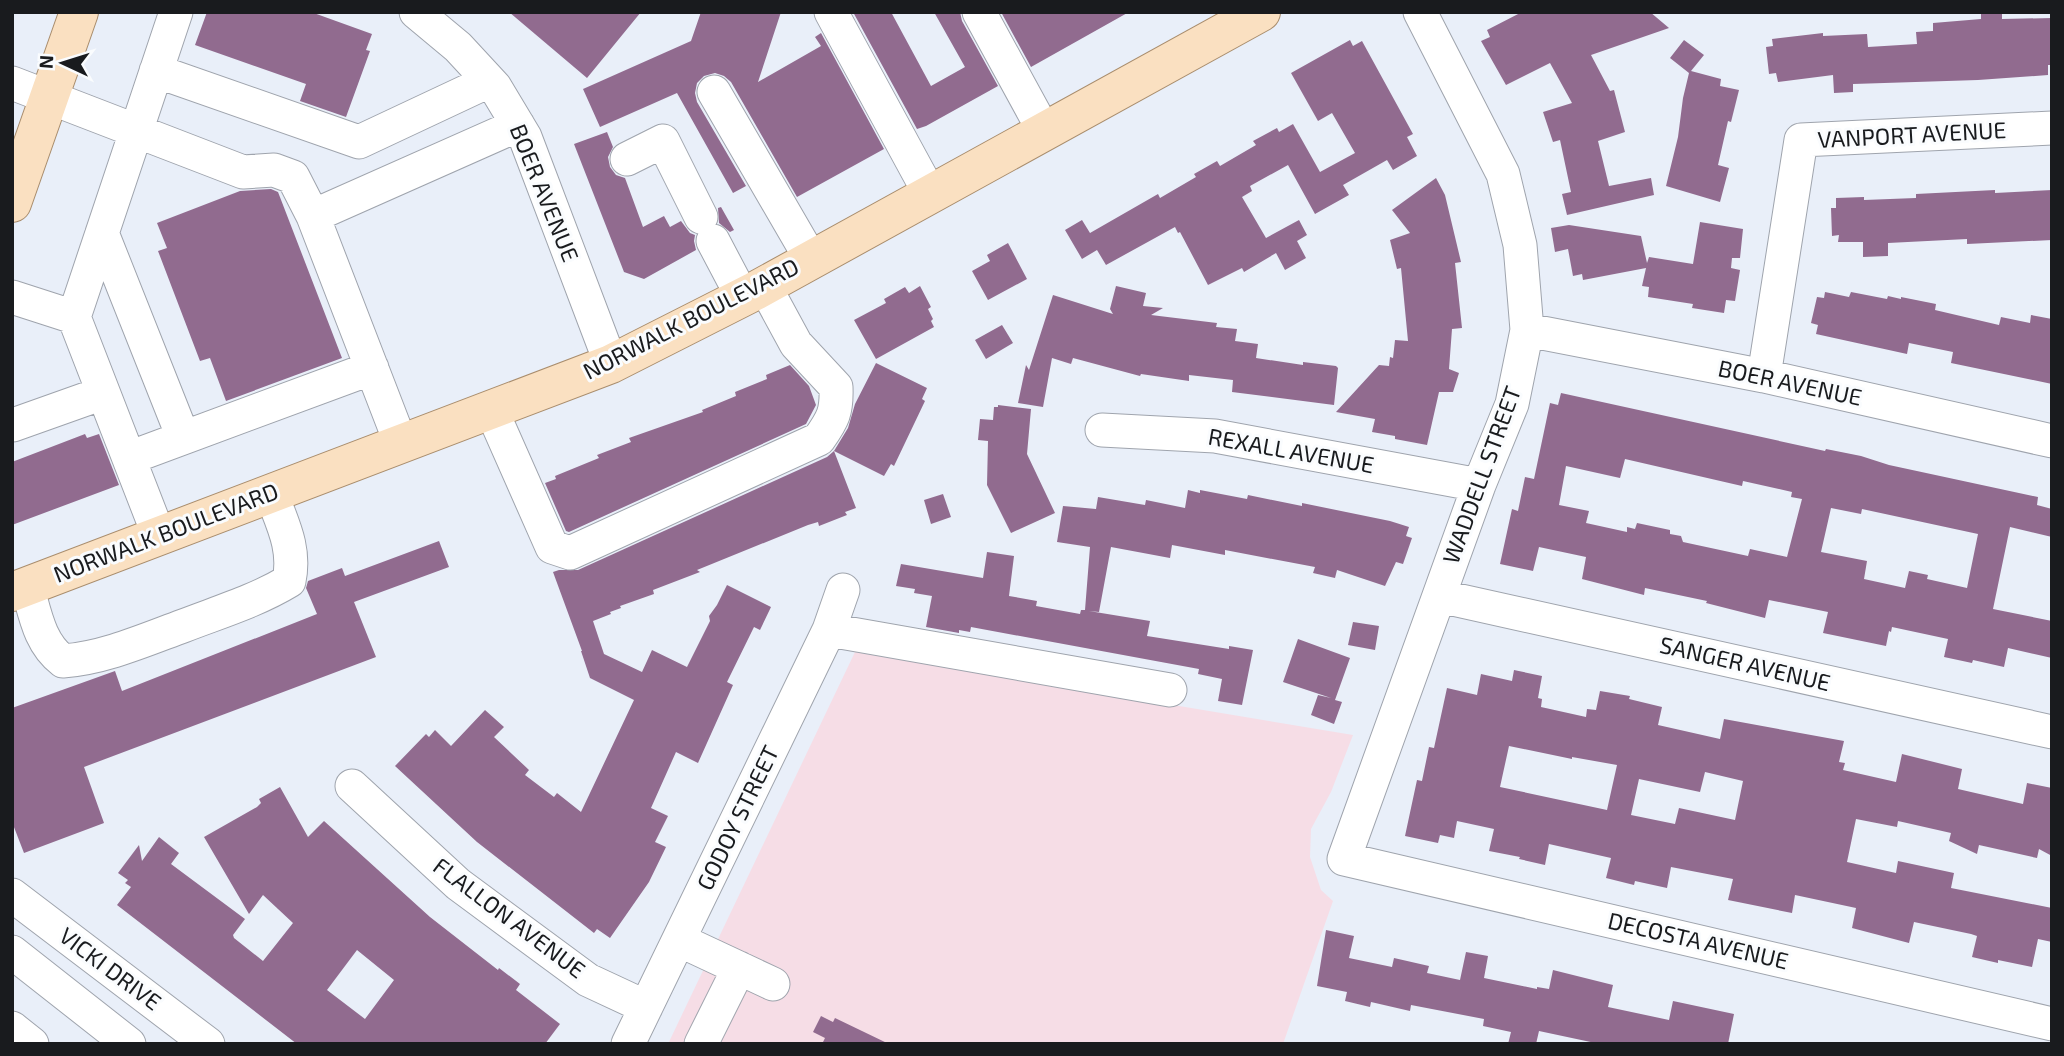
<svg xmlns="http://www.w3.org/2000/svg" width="2064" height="1056" font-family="'Exo 2',sans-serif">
  <rect width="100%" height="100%" fill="#e9eff9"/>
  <path fill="#f6dde6" d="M 855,652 L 1353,735 L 1331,792 L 1311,829 L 1310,857 L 1321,890 L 1333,901 L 1283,1044 L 668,1044 Z"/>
  <path fill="#916b8f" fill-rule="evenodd" d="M 207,12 L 311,12 L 372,34 L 366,50 L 370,51 L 346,117 L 300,101 L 306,84 L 195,45 Z
    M 509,12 L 641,12 L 587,78 Z
    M 701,12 L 781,12 L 758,82 L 821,46 L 815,37 L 821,33 L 884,149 L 797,197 L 731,82 L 724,76 L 715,73 L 704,76 L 697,83 L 695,93 L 697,102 L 746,186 L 733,193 L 677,93 L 600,127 L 583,89 L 691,41 Z
    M 853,12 L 891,12 L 931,86 L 965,67 L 934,12 L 960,12 L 962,21 L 998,86 L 926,126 L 917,129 Z
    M 1001,12 L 1129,12 L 1031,67 Z
    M 1522,12 L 1650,12 L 1669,28 L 1591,55 L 1610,91 L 1614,90 L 1625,132 L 1598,141 L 1609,186 L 1651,178 L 1654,195 L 1567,215 L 1562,194 L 1571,192 L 1560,140 L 1553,142 L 1543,112 L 1572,103 L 1550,63 L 1506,85 L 1481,41 L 1490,37 L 1487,30 Z
    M 1981,12 L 2002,12 L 2002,19 L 2052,18 L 2052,65 L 2048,65 L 2048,75 L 1978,80 L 1853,84 L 1853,92 L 1834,93 L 1833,75 L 1778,82 L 1776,73 L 1769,74 L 1766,47 L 1773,46 L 1772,39 L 1823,33 L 1823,36 L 1867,34 L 1868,47 L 1917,44 L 1916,32 L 1933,31 L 1933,23 L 1981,19 Z
    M 1350,40 L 1353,46 L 1362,41 L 1413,134 L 1407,137 L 1417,156 L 1393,170 L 1387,160 L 1343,185 L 1349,195 L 1315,214 L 1288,165 L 1250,186 L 1252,191 L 1242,197 L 1266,238 L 1299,220 L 1307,235 L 1297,241 L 1306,258 L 1285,270 L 1276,253 L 1244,272 L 1242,268 L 1208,285 L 1180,232 L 1178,233 L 1175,227 L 1106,265 L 1097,250 L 1082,259 L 1065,230 L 1082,220 L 1090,233 L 1158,194 L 1160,198 L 1196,177 L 1194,174 L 1217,161 L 1220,166 L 1256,145 L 1253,141 L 1277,128 L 1279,132 L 1293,124 L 1320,172 L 1355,153 L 1332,113 L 1318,121 L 1291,73 Z
    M 1684,40 L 1704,55 L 1691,71 L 1721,79 L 1720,86 L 1739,90 L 1731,122 L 1728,121 L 1718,165 L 1729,168 L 1720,202 L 1666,186 L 1678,137 L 1683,98 L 1689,73 L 1670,58 Z
    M 607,132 L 613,147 L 608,157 L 610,167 L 616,175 L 625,178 L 643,227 L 664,216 L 670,227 L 681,221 L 690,233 L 695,235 L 694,241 L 696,250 L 644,279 L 624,272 L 574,144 Z
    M 1436,178 L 1445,195 L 1461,262 L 1455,263 L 1462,328 L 1452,329 L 1449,369 L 1459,373 L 1453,392 L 1439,392 L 1427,445 L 1395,439 L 1395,436 L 1372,432 L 1375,419 L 1336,412 L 1379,365 L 1389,366 L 1390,357 L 1393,358 L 1395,340 L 1408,341 L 1401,268 L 1397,269 L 1390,240 L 1410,233 L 1392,210 Z
    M 271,189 L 278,192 L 342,358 L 226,401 L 210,358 L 200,361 L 158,251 L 167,248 L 157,223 L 240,191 Z
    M 1995,190 L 1995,193 L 2052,190 L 2052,240 L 1967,244 L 1967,239 L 1888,243 L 1888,256 L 1863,257 L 1863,242 L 1838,242 L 1839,235 L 1832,236 L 1831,208 L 1836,208 L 1836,198 L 1864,197 L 1864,200 L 1916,198 L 1916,194 Z
    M 721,207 L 734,230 L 730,232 L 719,223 L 718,208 Z
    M 1700,222 L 1743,229 L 1740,258 L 1732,258 L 1731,268 L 1740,270 L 1735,301 L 1726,300 L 1724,313 L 1692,308 L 1693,304 L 1648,297 L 1649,287 L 1642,286 L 1646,268 L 1583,280 L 1582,274 L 1573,276 L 1568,249 L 1555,252 L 1551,228 L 1569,225 L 1641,236 L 1647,263 L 1649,257 L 1693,264 Z
    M 1008,243 L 1027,279 L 988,300 L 972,271 L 990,261 L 987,255 Z
    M 920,286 L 931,307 L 928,309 L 933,319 L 931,321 L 934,327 L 876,359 L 854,320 L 886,303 L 884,299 L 905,287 L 909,293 Z
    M 1116,286 L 1146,293 L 1143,306 L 1163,308 L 1151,315 L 1217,323 L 1216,327 L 1237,329 L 1235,341 L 1258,344 L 1256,358 L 1303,365 L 1303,362 L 1336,366 L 1338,368 L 1334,405 L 1232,392 L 1233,380 L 1189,375 L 1189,381 L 1141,374 L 1140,376 L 1073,358 L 1071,364 L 1052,358 L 1043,407 L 1018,403 L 1026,365 L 1029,370 L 1053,295 L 1113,314 L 1110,309 Z
    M 1825,292 L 1849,297 L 1851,292 L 1887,299 L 1888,296 L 1901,299 L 1901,297 L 1936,304 L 1935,310 L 1999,325 L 2001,317 L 2030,323 L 2031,315 L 2052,319 L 2052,384 L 1951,363 L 1953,352 L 1909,343 L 1907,354 L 1816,334 L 1818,325 L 1811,323 L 1817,297 L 1824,298 Z
    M 1002,325 L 1013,343 L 986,359 L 975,340 Z
    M 876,363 L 927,388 L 922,399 L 925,401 L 894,466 L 891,464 L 884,476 L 834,451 L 848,428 L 855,404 Z
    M 790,365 L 809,386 L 816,405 L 806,424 L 569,532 L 566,531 L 545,483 L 556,479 L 555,476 L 599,458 L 597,455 L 631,442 L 629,438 L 703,412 L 702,410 L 736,396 L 735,392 L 767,379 L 766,375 Z
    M 1561,393 L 1825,451 L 1826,449 L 1861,456 L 1889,465 L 2038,497 L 2037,505 L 2052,509 L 2052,537 L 2010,527 L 1993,609 L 2052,621 L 2052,658 L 2008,648 L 2004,667 L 1973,660 L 1972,663 L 1944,657 L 1948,639 L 1892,627 L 1891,632 L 1889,631 L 1886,646 L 1823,633 L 1828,612 L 1769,600 L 1765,618 L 1706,603 L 1707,601 L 1645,588 L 1644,595 L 1582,579 L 1586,557 L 1539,547 L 1533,571 L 1500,564 L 1512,509 L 1518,511 L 1525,477 L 1534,479 L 1550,403 L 1558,405 ZM 1625,459 L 1742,486 L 1743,481 L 1792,492 L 1791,497 L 1802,499 L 1787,557 L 1750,549 L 1748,556 L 1683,542 L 1681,536 L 1670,534 L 1670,530 L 1637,523 L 1635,529 L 1627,527 L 1627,532 L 1586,523 L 1589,511 L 1559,505 L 1566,466 L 1620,478 ZM 1831,508 L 1861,514 L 1862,509 L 1978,534 L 1967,588 L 1927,579 L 1928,575 L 1909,571 L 1905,588 L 1864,579 L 1867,561 L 1821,552 Z
    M 998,405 L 1031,409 L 1027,454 L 1055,513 L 1011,533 L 987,485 L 988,441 L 978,440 L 980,419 L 993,420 L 994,407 L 998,407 Z
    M 85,434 L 87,438 L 99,434 L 119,485 L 12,525 L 12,462 Z
    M 834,451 L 856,508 L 845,512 L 847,515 L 819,526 L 818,522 L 808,525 L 697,570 L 700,572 L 653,590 L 654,594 L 620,606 L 621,608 L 610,612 L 611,614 L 593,621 L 604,654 L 642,672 L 652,650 L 687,667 L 710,621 L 709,616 L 717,605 L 727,585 L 771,607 L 760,630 L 754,627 L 727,682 L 733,685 L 698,763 L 676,752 L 651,808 L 668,816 L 655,842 L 666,847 L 649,882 L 610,938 L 597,929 L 594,933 L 477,842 L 395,766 L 426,734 L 429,737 L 435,730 L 451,746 L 485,710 L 504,727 L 494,737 L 529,770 L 525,775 L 554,797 L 557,793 L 581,812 L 634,700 L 590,678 L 581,651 L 582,651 L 553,572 L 559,570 L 578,570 L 827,457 Z
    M 1188,490 L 1200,493 L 1200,490 L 1247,499 L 1248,495 L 1302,506 L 1302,503 L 1390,521 L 1409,527 L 1406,536 L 1412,538 L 1403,564 L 1396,562 L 1385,586 L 1337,570 L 1335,578 L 1313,573 L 1315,567 L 1225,550 L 1225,555 L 1172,545 L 1170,558 L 1111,547 L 1099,612 L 1089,611 L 1150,621 L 1147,636 L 1229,649 L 1229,646 L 1253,650 L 1242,705 L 1218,701 L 1222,679 L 1198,674 L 1199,669 L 971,627 L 970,632 L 959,630 L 959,633 L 926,627 L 932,596 L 914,593 L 915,589 L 896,586 L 901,564 L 983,578 L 987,552 L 1014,556 L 1009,596 L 1037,601 L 1036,606 L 1080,614 L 1081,610 L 1085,610 L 1090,547 L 1057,542 L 1063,506 L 1096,509 L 1098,497 L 1145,505 L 1146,500 L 1185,508 Z
    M 943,494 L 951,517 L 931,524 L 924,500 Z
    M 439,541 L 449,567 L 354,602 L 376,657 L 84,767 L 104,823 L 24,853 L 12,822 L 12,708 L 115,671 L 122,691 L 317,614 L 306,588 L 308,581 L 342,568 L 345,576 Z
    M 1353,622 L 1379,626 L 1375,650 L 1348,645 Z
    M 1298,639 L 1350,658 L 1335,700 L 1342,702 L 1334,724 L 1311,715 L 1318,695 L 1331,698 L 1283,682 Z
    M 1514,670 L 1542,676 L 1538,698 L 1542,699 L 1541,707 L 1586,717 L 1587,709 L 1596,710 L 1600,691 L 1630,696 L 1629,699 L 1662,707 L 1658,725 L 1720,739 L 1724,719 L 1844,741 L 1839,762 L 1845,763 L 1843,770 L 1896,782 L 1902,754 L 1962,769 L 1958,789 L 2023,804 L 2027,783 L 2052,788 L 2052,856 L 2039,849 L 2037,858 L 1979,845 L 1977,854 L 1949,841 L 1951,833 L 1898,821 L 1897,827 L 1856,819 L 1847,862 L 1896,873 L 1898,861 L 1954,873 L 1951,888 L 2052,908 L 2052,942 L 2038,939 L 2032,967 L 1998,960 L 1998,963 L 1972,957 L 1977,936 L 1971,934 L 1914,922 L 1909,943 L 1852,928 L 1856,908 L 1795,895 L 1792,913 L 1728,900 L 1733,879 L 1671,867 L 1667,888 L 1635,881 L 1634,885 L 1606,878 L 1611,858 L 1549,844 L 1545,865 L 1519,859 L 1520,857 L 1489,851 L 1494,829 L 1457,821 L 1454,838 L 1440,835 L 1438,843 L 1405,836 L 1417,780 L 1422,781 L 1429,747 L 1434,748 L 1447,688 L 1477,695 L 1481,674 L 1512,681 ZM 1509,746 L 1572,759 L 1572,757 L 1617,765 L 1607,810 L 1500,787 ZM 1705,772 L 1743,781 L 1735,820 L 1679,808 L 1675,824 L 1631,815 L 1639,779 L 1700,792 Z
    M 280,787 L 308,837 L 324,821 L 430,917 L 498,970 L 499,968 L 520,984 L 516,990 L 560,1024 L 545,1044 L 297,1044 L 117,905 L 131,887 L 125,883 L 128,880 L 118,873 L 139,845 L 142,861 L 159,837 L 179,853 L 171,864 L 245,919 L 233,935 L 234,938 L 263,961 L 293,923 L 263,895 L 249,914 L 204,837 L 257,807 L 261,803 L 259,799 ZM 357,950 L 394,980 L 365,1019 L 327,990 Z
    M 1326,930 L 1354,936 L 1349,958 L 1392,967 L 1394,958 L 1429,966 L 1427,973 L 1460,980 L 1466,952 L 1488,956 L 1484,978 L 1537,989 L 1537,987 L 1549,989 L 1553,970 L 1613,985 L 1608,1007 L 1669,1020 L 1673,1001 L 1734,1014 L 1728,1044 L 1600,1044 L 1539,1031 L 1536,1044 L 1508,1044 L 1511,1032 L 1483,1026 L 1484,1019 L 1411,1005 L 1410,1011 L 1371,1002 L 1370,1007 L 1345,1001 L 1347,992 L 1317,986 Z
    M 821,1016 L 833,1022 L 835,1018 L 889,1044 L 822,1044 L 825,1038 L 813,1032 Z"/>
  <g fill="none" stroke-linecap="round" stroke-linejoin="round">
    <g stroke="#9fa4ad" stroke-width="35">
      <path id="minor" d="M 416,12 L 458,47 L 495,87 L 525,137 L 611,364
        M 831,12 L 930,194
        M 979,12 L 1044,131
        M 1420,12 L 1503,174 L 1520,245 L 1527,330 L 1512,404 L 1479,485 L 1344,859 L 2052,1024
        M 156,71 L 359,142 L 489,81
        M 12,83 L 243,172 L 274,170 L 293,177 L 313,216 L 401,444
        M 714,92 L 811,259
        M 627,159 L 663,141 L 701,217
        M 313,216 L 518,125
        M 102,233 L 183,437
        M 713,241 L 742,296
        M 12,297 L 74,317 L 159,536
        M 74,317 L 176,12
        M 1527,330 L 1764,376 L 2052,441
        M 1764,376 L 1801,140 L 2052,128
        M 491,409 L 552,547 L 570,553 L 819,439 C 833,419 837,412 836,387 L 796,344 L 764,285
        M 13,425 L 103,393
        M 1102,430 L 1215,436 L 1479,485
        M 129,458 L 372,368
        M 27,586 C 35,613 39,643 63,661 C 104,658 145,640 183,626 C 219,612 256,601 289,581 C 296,548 282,523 271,493
        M 1439,596 L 2052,732
        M 829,630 L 1170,690
        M 352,786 L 458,884 L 588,980 L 646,1007
        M 12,895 L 208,1044
        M 679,940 L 773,984
        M 12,952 L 129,1044
        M 12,1028 L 32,1044
        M 628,1044 L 829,630 L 843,590
        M 701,1044 L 739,968"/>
    </g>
    <g stroke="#a98d6d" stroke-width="40">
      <path id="major" d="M 12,203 L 79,12
        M 12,592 L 611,364 L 755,291 L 1261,12"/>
    </g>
    <use href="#minor" stroke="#fff" stroke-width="33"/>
    <use href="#major" stroke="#fae0c1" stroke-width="38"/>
  </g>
  <g text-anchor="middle" stroke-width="6" stroke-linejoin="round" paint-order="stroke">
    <g font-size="23" fill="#191b1e" stroke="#fafcfe">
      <text transform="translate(1912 135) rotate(-3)" y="8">VANPORT AVENUE</text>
      <text transform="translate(544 193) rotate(68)" y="8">BOER AVENUE</text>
      <text transform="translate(691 319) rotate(-27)" y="8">NORWALK BOULEVARD</text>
      <text transform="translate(1790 383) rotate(12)" y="8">BOER AVENUE</text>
      <text transform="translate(1291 451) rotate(10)" y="8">REXALL AVENUE</text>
      <text transform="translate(1482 475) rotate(-70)" y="8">WADDELL STREET</text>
      <text transform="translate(166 533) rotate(-21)" y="8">NORWALK BOULEVARD</text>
      <text transform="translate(1745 664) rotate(13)" y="8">SANGER AVENUE</text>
      <text transform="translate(738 818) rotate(-64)" y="8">GODOY STREET</text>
      <text transform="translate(509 918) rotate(37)" y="8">FLALLON AVENUE</text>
      <text transform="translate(1698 941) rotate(13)" y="8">DECOSTA AVENUE</text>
      <text transform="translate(110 969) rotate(37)" y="8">VICKI DRIVE</text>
    </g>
  </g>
  <rect width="2064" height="1056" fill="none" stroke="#191b1e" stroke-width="28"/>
  <g transform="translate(63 63) rotate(274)" stroke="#fafcfe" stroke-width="5" paint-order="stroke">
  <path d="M0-5L12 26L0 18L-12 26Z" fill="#191b1e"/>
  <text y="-10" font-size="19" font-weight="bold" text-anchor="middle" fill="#191b1e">N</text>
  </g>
</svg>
